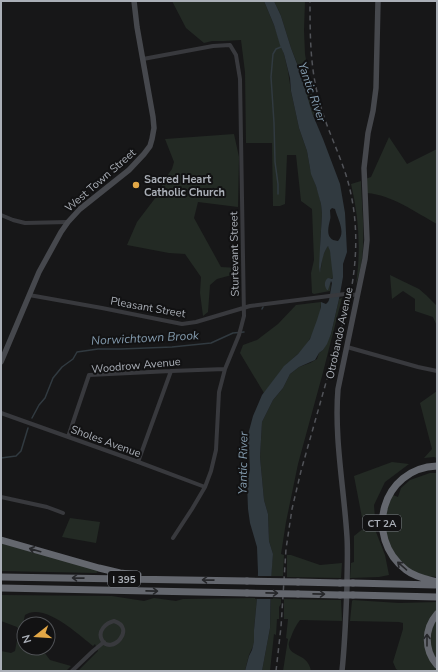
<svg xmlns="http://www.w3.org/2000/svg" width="438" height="672" font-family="'Nunito Sans',sans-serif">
  <rect width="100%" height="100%" fill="#171718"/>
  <path fill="#232a24" d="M 172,1 L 264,1 L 274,25 L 284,54 L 288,71 L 291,91 L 299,128 L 307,151 L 310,168 L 319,195 L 321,204 L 322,214 L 320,247 L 320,271 L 321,268 L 322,258 L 327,246 L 329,247 C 332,256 333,268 333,278 L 330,279 L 330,286 L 331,281 L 330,291 L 314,294 L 312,293 L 311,273 L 314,260 L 312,209 L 301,201 L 296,155 L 287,155 L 285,204 L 280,206 L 273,206 L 272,143 L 246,143 L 245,72 L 241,40 L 224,41 L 212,41 L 204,43 L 186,28 Z
    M 274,1 L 305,1 L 304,30 L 305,54 L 316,116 L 313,116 L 311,112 L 302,76 L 291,48 L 281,16 Z
    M 234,134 L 239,157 L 238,207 L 198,202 L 194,218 L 221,267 L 238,268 L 237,272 L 234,275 L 228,276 L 217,279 L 210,285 L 208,312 L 203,316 L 200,293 L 201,277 L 185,254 L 169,253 L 127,245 L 137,222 L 156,197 L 167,176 L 172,169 L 174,162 L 165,139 Z
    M 389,137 L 407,164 L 437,149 L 437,224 C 415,212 392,195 367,193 L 365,179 L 371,177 Z
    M 361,181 C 362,215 368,251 356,284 C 361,250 359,217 351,184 Z
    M 390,275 L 419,289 L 426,295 L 437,306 L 437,326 L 433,317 L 415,311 L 415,299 L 403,291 L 392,299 Z
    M 342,298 L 322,376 L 298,464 L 286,522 L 281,554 L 284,555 L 283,576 L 271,576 L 273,554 L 269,541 L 268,514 L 264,500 L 260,457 L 262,422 L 273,400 L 283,388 L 290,374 L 299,367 L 310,363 L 317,359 L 319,353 L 323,350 L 331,334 L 339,299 Z
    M 321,302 C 321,319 312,340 299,353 C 294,358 288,362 283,368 C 276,376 271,385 264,393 L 240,353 L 243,345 L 257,340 L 278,324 L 296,305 Z
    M 437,391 L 437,458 L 434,457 L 424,458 L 432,449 L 420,403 Z
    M 392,462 L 409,464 L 385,482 L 374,505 L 376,532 L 385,555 L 389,575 L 379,577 L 350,578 L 351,563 L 354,562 L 354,536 L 364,528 L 354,476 Z
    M 430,473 L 437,473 L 437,577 L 426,576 L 413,571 L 403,564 L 396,556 L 386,536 L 385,513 L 393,495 L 398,497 L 401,488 L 410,480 Z
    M 70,518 L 100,522 L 96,543 L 62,537 Z
    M 1,543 L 97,570 L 98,572 L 96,573 L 1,571 Z
    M 287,555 L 291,555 L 320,565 L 342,563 L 341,578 L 287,577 Z
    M 1,595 L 112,596 L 144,601 L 154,598 L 176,601 L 183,599 L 257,598 L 254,630 L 254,644 L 249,655 L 245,671 L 78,671 L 98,651 L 95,644 L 93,646 C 79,635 44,602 25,615 L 22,628 L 24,633 L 24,648 L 41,648 L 50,660 L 71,666 L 66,671 L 1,671 L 1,651 L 11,653 L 15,651 L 19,630 L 17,627 L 1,621 Z
    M 271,598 L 281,599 L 281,604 L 279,607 L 279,619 L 277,619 L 276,635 L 274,634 L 270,671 L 262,671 L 270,628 Z
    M 284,599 L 341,600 L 342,621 L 300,620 C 296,625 293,631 291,637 C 290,640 288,643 289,646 C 290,657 308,653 311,671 L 283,671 L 288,639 L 286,638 L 288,619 L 284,619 Z
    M 353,600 L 399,603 L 437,602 L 437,610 L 435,612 L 428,624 L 430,660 L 437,669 L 437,671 L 399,671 L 396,669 L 393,662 L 403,629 L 403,623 L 399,622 L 350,621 L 352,601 Z
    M 437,619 L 437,660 C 428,648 429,631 437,619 Z"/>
  <path fill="#313a40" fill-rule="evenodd" d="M 264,1 L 274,1 L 281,16 L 291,48 L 302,77 L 312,113 L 323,139 L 340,184 L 345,213 L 347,252 L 343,264 L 343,277 L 339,299 L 331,334 L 327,344 L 323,350 L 319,353 L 315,360 L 299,367 L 290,374 L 283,388 L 273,400 L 262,422 L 260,457 L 264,500 L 268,514 L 269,541 L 273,554 L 271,580 L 270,628 L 262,671 L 245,671 L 249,656 L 252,650 L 254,642 L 254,630 L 257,598 L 258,572 L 257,547 L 250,523 L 248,509 L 247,483 L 250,470 L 249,448 L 247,446 L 246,443 L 249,431 L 253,416 L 262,395 L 284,366 L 298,354 L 310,339 L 317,320 L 321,307 L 321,302 L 326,304 L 328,302 L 329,300 L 332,283 L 331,281 L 328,290 L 327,290 C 324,286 324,281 328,278 L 332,279 L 333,278 L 330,251 L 328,246 C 323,252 321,265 320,273 L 319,267 L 320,247 L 322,214 L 321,204 L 316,186 L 311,174 L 307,151 L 299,128 L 291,91 L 290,78 L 284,54 L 280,45 L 274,25 ZM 332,208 L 335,209 C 338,220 346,232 338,241 C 325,240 328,228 330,220 C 331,217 330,213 330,210 Z"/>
  <path fill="#171718" d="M 256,576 L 273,576 L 273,599 L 255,599 Z"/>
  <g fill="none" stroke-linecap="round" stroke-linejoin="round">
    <path stroke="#313a40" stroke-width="1.5" d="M 278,194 L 278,184 L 275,162 L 274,123 L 271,77 L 273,54 L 276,49 L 281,47
      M 262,309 L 263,307
      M 32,418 L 39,405 L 45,398 L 53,378 L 62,367 L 73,359 L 77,352 L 98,349 L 121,349 L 172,347 L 211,343 L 233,333 L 244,332
      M 1,458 L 16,456 L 21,451 L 28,428"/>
    <path stroke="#38393d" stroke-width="4" d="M 143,59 L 213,46 L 230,45 L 236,55 L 240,79 L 244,316 L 239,335 L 225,369 L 219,392 L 216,450 L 211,471 L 205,487 L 192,509 L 173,538
      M 1,215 L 13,220 L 25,223 L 68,222
      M 29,295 L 102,308 L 182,324 L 196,322 L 250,306 L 345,294 L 358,295
      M 347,347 L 418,367 L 437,371
      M 1,413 L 133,460 L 205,487
      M 68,437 L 89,375 L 171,371 L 225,369
      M 138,462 L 171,371
      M 1,497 L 47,507 L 63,513
      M 114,621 C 137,628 111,656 102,640 C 97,631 106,623 114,621 Z
      M 72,671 L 93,651 L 104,642"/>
    <path stroke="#46484d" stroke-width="5.5" d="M 1,362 L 39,272 L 61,232 L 68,222 L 80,209 L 129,170 L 144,154 L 150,146 L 152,139 L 154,128 L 153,117 L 137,27 L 134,1
      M 342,671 C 345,643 346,614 347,586 C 347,570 348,553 347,537 C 344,488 334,438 338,389 L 365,259 L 367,240 L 364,168 L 368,133 L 373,111 L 376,88 L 378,1"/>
    <path stroke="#64676e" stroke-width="7" d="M 437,466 C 382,468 363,537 406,570 C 415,577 426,579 437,582
      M 1,540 L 99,568 L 120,573 L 138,575
      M 1,577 L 247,581
      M 298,582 L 340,583
      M 353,583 L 435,585
      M 1,588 L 247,593
      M 298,594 L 340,595
      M 353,595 L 437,597
      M 437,614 C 424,629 424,650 437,665"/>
    <path stroke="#515358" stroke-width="1.5" stroke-dasharray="5 4" stroke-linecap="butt" d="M 276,671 L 281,627 L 286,549 L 292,509 L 301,471 L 349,301 C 358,259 359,217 346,175 C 337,147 323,121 317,92 C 310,62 310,31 310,1"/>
    <path stroke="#64676e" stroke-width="7" d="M 247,581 L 298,582
      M 340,583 L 353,583
      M 247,593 L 298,594
      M 340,595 L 353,595"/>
  </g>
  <defs><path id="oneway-shaft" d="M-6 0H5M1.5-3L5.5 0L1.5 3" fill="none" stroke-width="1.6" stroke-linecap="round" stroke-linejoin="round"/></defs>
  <g stroke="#26272a">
    <use href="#oneway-shaft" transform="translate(35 550) rotate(-164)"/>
    <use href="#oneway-shaft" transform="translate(402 566) rotate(-139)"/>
    <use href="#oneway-shaft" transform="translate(78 578) rotate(-179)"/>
    <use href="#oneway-shaft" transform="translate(208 580) rotate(-179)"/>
    <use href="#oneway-shaft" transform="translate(152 591) rotate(1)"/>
    <use href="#oneway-shaft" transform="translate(272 593) rotate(1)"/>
    <use href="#oneway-shaft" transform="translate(319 594) rotate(1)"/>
    <use href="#oneway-shaft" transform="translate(427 640) rotate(-90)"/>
  </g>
  <circle fill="#e2a746" stroke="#121213" stroke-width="1.5" cx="136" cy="185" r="4"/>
  <g text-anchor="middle" stroke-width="4" stroke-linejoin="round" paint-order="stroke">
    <g fill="#121213" stroke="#7c8086" stroke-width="1">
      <rect x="363" y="515" width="38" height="16" rx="3"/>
      <rect x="108" y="571" width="32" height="16" rx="3"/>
    </g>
    <g font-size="10" font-weight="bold" fill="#aaafb7">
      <text x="382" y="527">CT 2A</text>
      <text x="124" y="583">I 395</text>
    </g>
    <g font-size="11" font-weight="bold" fill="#aaafb7" stroke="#121213" text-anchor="start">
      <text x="144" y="183">Sacred Heart<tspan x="144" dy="13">Catholic Church</tspan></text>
    </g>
    <g font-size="11" fill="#aaafb7" stroke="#121213">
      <text transform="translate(100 180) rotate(-41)" y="4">West Town Street</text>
      <text transform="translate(234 254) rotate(-91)" y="4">Sturtevant Street</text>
      <text transform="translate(148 307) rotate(10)" y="4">Pleasant Street</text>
      <text transform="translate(339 333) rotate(-78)" y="4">Otrobando Avenue</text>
      <text transform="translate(136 365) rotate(-5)" y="4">Woodrow Avenue</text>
      <text transform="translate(106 441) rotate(20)" y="4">Sholes Avenue</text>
    </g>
    <g font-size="12" font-style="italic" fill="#849caf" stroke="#121213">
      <text transform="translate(312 92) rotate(71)" y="4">Yantic River</text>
      <text transform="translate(145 338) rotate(-3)" y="4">Norwichtown Brook</text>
      <text transform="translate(243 463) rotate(-89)" y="4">Yantic River</text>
    </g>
  </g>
  <rect width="438" height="672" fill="none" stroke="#aaafb7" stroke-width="4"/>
  <g transform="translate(36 636) rotate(253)"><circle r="19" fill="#121213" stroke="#4f5155"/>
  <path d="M0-3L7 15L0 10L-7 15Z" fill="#e2a746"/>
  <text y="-6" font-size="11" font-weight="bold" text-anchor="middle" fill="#aaafb7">N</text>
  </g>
</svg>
